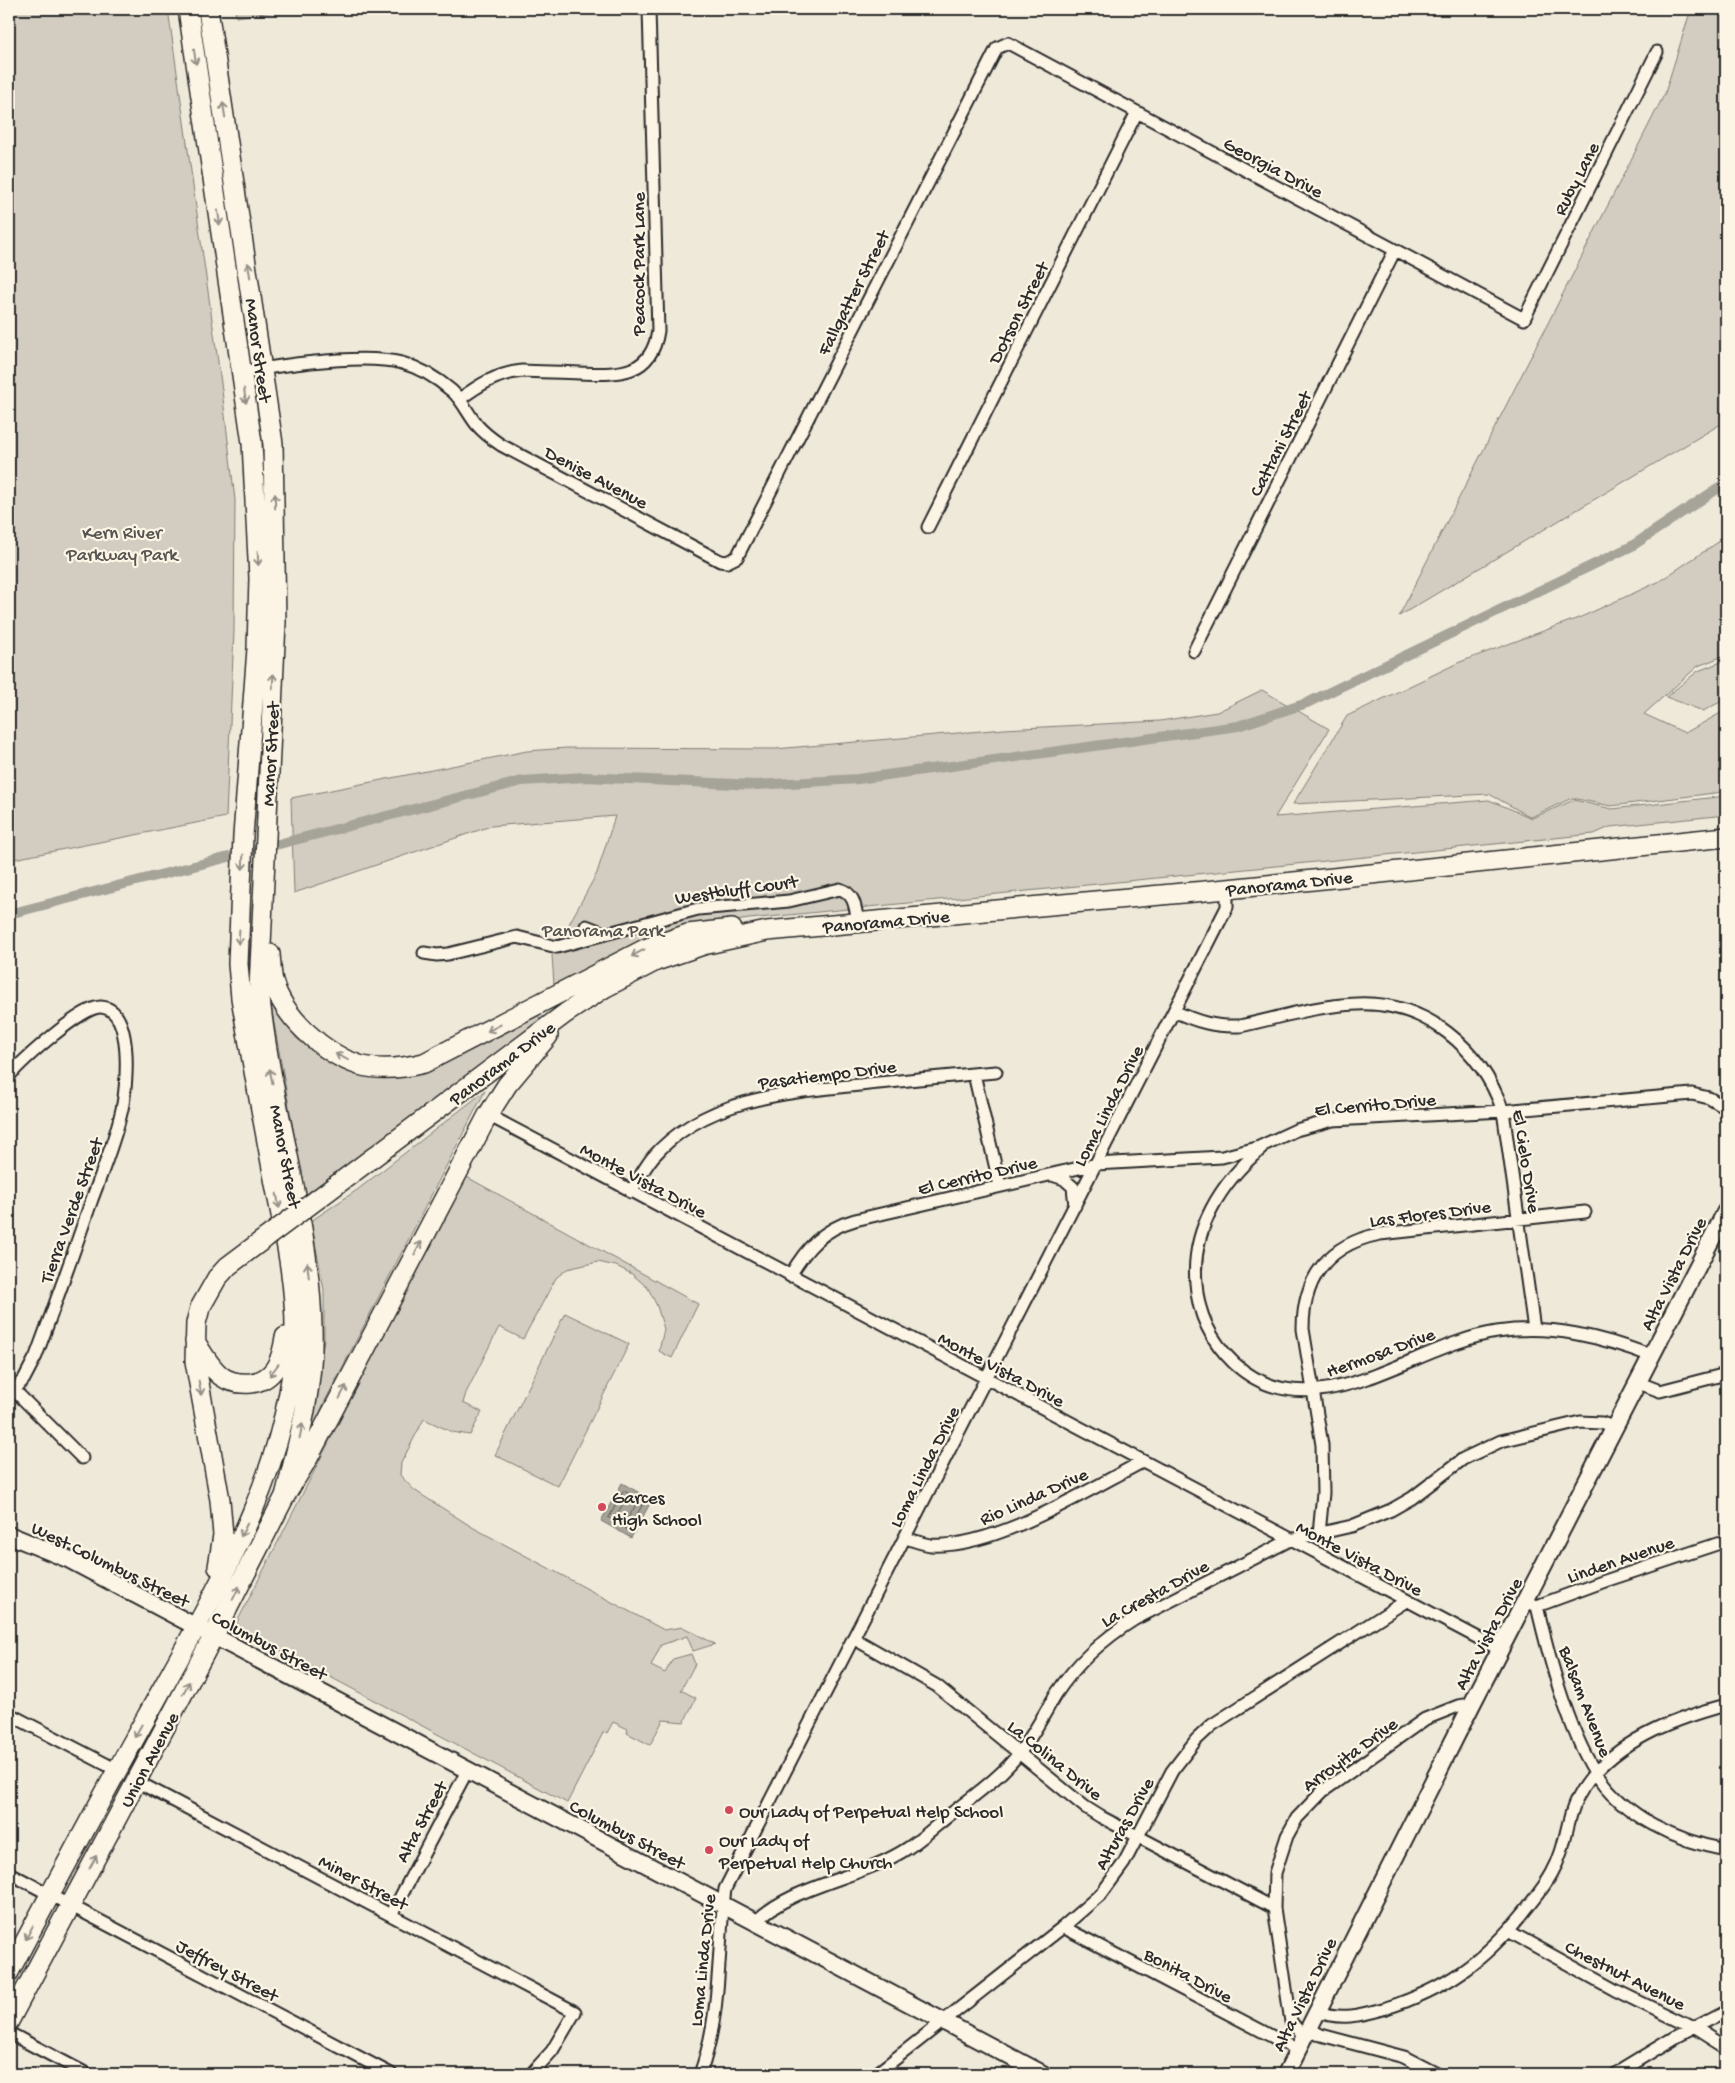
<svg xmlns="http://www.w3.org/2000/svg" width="1735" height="2083" font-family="'Gochi Hand',sans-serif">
  <rect width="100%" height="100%" fill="#efe9da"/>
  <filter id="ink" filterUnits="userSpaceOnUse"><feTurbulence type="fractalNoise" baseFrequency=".02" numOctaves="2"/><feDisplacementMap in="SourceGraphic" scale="10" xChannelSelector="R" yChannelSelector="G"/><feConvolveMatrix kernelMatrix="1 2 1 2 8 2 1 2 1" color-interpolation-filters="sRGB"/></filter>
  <g filter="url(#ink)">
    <path fill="#d2cdc0" stroke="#7e7c76" d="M 9,9 L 168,9 L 222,390 L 235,500 L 234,631 L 226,817 L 9,860 Z
      M 235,9 L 294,9 L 236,17 Z
      M 1691,9 L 1726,9 L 1726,421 L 1399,616 L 1665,93 Z
      M 1726,537 L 1726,655 L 1698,666 L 1644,714 L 1685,733 L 1726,710 L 1726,787 L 1722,792 L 1611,806 L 1572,798 L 1531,817 L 1489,794 L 1293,804 L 1347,716 L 1460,662 L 1581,617 L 1658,582 Z
      M 1726,660 L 1726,699 L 1703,711 L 1666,697 L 1698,671 Z
      M 1262,690 L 1329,729 L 1275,817 L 1489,800 L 1532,818 L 1574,800 L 1612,809 L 1726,796 L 1726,815 L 1610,827 L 1594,834 L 749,919 L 695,927 L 662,936 L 554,985 L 552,955 L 597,873 L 615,816 L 491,826 L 294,893 L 291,798 L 527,751 L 567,748 L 775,749 L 1004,729 L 1160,721 L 1217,712 Z
      M 270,1001 L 278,1008 L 296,1038 L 335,1066 L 373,1076 L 536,1013 L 542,1021 L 305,1195 Z
      M 485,1091 L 324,1403 L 314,1427 L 312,1427 L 324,1339 L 324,1290 L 311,1221 L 357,1190 Z
      M 465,1176 L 698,1304 L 672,1358 L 659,1351 L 664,1329 L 657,1306 L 648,1288 L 632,1274 L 616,1266 L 598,1262 L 567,1269 L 556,1278 L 523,1339 L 499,1327 L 466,1393 L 463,1403 L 482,1412 L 470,1435 L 452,1432 L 424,1419 L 401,1463 L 400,1475 L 414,1490 L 472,1527 L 664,1630 L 683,1627 L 715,1644 L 693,1651 L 687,1636 L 661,1645 L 651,1666 L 665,1673 L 673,1659 L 691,1654 L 695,1664 L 681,1690 L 696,1698 L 684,1722 L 663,1720 L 650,1745 L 627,1733 L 628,1729 L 613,1722 L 607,1733 L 604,1731 L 567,1803 L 240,1629 L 237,1622 Z
      M 565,1313 L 629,1344 L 558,1486 L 495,1455 Z"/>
    <path fill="#a6a399" stroke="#75736d" d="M 622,1483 L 652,1500 L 631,1538 L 601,1521 Z"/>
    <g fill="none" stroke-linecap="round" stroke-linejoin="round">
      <path stroke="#5c5b57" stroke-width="1" d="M 624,1491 L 644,1502 L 628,1530 L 609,1518 Z
        M 626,1499 L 636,1505 L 626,1521 L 617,1515 Z"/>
      <path stroke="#a6a399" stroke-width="10" d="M 9,914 L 522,781 L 585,777 L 756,785 L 858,779 L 1238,726 L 1307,703 L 1632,546 L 1726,483"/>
      <g stroke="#2b2b2b" stroke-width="15">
        <path id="street" d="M 242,372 C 283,365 362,353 402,363 C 421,368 438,379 452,391 C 463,401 468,414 477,425 C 484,433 492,439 501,445 L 720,561 L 727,562 L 737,557 L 997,48 L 1008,43 L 1524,319 L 1657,52
          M 460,399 C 480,384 497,374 522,371 C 541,372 561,372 580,373 C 617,374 651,377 658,331 L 649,9
          M 928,527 L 1137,112
          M 1194,651 L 1395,250
          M 586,926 L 604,933
          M 424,953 L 437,955 L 448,954 L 517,937 L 557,947 L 698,909 L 789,901 L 840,889 C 855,894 855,907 858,922
          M 1174,1011 C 1197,1022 1215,1027 1240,1026 C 1278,1018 1318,1005 1357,1004 C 1426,1001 1481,1048 1503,1111 L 1534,1329
          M 974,1074 L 1000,1186
          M 9,1076 C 22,1061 82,1006 101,1007 C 134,1009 127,1086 122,1109 C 115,1141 102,1172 91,1202 C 73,1254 55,1305 36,1356 L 24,1379 L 9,1396
          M 488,1115 L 1501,1650
          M 1261,1149 C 1221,1182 1191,1230 1196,1283 C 1198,1315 1211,1341 1234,1363 C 1313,1436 1414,1344 1497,1332 C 1552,1324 1602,1337 1652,1356
          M 1052,1175 L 1064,1179 L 1073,1187 L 1075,1206
          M 631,1192 C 638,1180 644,1168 653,1157 C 704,1098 788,1092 860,1085 C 905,1080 950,1076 996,1072
          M 790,1276 C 806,1248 823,1229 855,1220 L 1096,1164 L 1222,1157 L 1257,1148 L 1296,1130 L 1333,1120 L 1503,1111 L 1692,1094 L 1709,1098 L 1726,1108
          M 1639,1383 L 1660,1391 L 1726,1374
          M 15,1391 L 82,1458
          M 1319,1534 L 1323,1493 L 1322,1445 L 1303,1329 C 1303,1277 1329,1244 1380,1234 L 1585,1212
          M 905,1538 C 913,1540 922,1544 931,1545 C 994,1549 1086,1491 1142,1462
          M 1530,1603 L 1537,1606 L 1605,1581 L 1726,1541
          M 1537,1606 C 1549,1657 1567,1727 1595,1772 C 1624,1817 1676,1841 1726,1850
          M 853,1638 L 937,1686 L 1085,1807 L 1101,1817 L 1274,1908
          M 9,1714 L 117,1770
          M 136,1781 L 575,2012 L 552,2051 L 531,2074
          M 9,1873 L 391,2074
          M 391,1915 L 467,1771
          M 755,1922 C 794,1884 861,1879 908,1848 C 923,1838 938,1824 952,1813 C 976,1794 1002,1776 1020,1752 C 1034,1734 1044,1714 1056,1694 C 1077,1662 1103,1639 1135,1619 L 1290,1540 L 1352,1526 L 1391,1510 L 1412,1498 L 1463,1459 L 1501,1441 L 1580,1422 L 1602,1423 L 1615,1428
          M 1063,1927 L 1298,2050
          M 1508,1931 L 1615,1990 L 1693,2028 L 1726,2049
          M 1316,2011 C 1341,2021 1361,2015 1386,2008 C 1446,1989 1483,1962 1523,1913 C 1533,1900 1544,1888 1552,1873 C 1572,1837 1562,1809 1594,1774 C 1628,1736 1678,1718 1726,1705
          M 1308,2028 L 1321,2035 L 1404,2057 L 1437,2074
          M 9,2033 L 87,2074
          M 1304,2037 L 1291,2022 L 1274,1908 L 1275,1873 L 1287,1836 L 1297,1818 L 1323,1791 L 1425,1719 L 1458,1706 L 1472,1704
          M 700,2074 C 722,2014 717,1951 725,1889 L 1227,907 L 1227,889
          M 876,2074 L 1063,1927 L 1102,1893 L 1124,1863 L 1172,1771 L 1196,1740 L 1212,1725 L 1406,1601
          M 1615,2074 L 1676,2037 L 1726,2011"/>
      </g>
      <g stroke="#2b2b2b" stroke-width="20">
        <path id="secondary" d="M 9,1535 L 68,1559 L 1043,2074
          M 1286,2074 L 1472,1704 L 1726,1211"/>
      </g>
      <g stroke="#2b2b2b" stroke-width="22">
        <path id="primary" d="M 208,9 L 273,444 L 276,622 L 259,988 C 269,1102 310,1215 312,1328 C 314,1385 299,1441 285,1496
          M 270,954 C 271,963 271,973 273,981 C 283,1017 324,1054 359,1065 C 380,1071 404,1068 424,1063 L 645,949 L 688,934 L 732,929
          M 319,1198 L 566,1013 L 604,988 L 656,961 L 703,945 L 767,931 L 1227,889 L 1726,837
          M 195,1341 C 202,1353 210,1367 221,1376 C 229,1382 240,1384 251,1383 C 275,1380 282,1359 285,1337
          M 218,1567 L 223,1535 L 220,1500 L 195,1361 L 196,1323 L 200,1308 L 217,1278 L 228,1266 L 260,1242
          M 9,1972 C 54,1887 99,1802 146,1718 C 209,1603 292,1469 295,1335 C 296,1287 285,1236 276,1189 C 264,1126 252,1062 241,998 L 238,964 L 243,836 L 257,649 L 259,578 L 252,443 L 188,9
          M 9,2021 L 213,1637 L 285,1496 L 308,1458 L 488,1115 L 507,1085 L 548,1036"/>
      </g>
      <use href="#street" stroke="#fcf5e5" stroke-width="11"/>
      <use href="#secondary" stroke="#fcf5e5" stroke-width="16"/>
      <use href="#primary" stroke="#fcf5e5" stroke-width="19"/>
      <g stroke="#2b2b2b" stroke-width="22" stroke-linecap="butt">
        <path id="primary-bridge" d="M 260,1242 L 319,1198"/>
      </g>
      <use href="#primary-bridge" stroke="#fcf5e5" stroke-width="19"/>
    </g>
    <defs><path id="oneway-shaft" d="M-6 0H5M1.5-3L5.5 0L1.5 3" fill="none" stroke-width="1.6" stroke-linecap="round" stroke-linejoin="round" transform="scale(1.25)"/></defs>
    <g stroke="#949088">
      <use href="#oneway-shaft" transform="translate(195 57) rotate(82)"/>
      <use href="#oneway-shaft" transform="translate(224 110) rotate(-99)"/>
      <use href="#oneway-shaft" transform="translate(219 218) rotate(82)"/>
      <use href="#oneway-shaft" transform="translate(249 270) rotate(-99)"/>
      <use href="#oneway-shaft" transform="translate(245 396) rotate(82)"/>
      <use href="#oneway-shaft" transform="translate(275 501) rotate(-91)"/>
      <use href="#oneway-shaft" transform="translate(258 558) rotate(87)"/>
      <use href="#oneway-shaft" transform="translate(273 681) rotate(-87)"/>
      <use href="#oneway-shaft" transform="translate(243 862) rotate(92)"/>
      <use href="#oneway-shaft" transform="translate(239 937) rotate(93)"/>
      <use href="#oneway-shaft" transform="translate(638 953) rotate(152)"/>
      <use href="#oneway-shaft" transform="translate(494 1028) rotate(153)"/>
      <use href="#oneway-shaft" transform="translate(342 1057) rotate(-153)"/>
      <use href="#oneway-shaft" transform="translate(271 1076) rotate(-101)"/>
      <use href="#oneway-shaft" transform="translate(278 1201) rotate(80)"/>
      <use href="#oneway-shaft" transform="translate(418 1248) rotate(-62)"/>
      <use href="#oneway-shaft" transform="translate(308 1270) rotate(-96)"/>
      <use href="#oneway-shaft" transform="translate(274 1370) rotate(127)"/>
      <use href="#oneway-shaft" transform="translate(200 1388) rotate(80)"/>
      <use href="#oneway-shaft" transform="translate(343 1392) rotate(-62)"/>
      <use href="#oneway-shaft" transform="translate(301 1431) rotate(-79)"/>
      <use href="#oneway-shaft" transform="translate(244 1530) rotate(116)"/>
      <use href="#oneway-shaft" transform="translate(236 1593) rotate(-63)"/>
      <use href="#oneway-shaft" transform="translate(186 1688) rotate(-62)"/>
      <use href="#oneway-shaft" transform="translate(138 1731) rotate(119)"/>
      <use href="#oneway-shaft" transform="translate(93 1862) rotate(-62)"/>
      <use href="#oneway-shaft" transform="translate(29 1933) rotate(118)"/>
    </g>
  </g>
  <g fill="#d1495b" stroke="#fcf5e5" stroke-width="2">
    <circle cx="602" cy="1507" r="5"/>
    <circle cx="729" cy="1810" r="5"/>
    <circle cx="709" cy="1850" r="5"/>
  </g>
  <g text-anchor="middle" stroke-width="4.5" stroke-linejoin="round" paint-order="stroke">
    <g font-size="19" fill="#2b2b2b" stroke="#fcf5e5">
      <text transform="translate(1274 166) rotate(28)" y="7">Georgia Drive</text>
      <text transform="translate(1575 178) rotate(-63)" y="7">Ruby Lane</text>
      <text transform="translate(637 264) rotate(-90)" y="7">Peacock Park Lane</text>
      <text transform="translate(852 292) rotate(-63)" y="7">Fallgatter Street</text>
      <text transform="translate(1017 312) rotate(-63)" y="7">Dotson Street</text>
      <text transform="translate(260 350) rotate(82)" y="7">Manor Street</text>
      <text transform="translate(1279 443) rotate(-63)" y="7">Cattani Street</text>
      <text transform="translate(597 476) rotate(28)" y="7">Denise Avenue</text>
      <text transform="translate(269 754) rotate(-87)" y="7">Manor Street</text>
      <text transform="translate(1289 882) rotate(-6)" y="7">Panorama Drive</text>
      <text transform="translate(736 888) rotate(-8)" y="7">Westbluff Court</text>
      <text transform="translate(886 920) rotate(-5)" y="7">Panorama Drive</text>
      <text transform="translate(501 1062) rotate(-37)" y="7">Panorama Drive</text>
      <text transform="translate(827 1073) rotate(-7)" y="7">Pasatiempo Drive</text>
      <text transform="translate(1375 1103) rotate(-5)" y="7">El Cerrito Drive</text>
      <text transform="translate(1107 1105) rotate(-63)" y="7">Loma Linda Drive</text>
      <text transform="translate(287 1156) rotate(79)" y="7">Manor Street</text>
      <text transform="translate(1528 1161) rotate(81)" y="7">El Cielo Drive</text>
      <text transform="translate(977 1174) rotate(-13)" y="7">El Cerrito Drive</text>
      <text transform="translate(644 1179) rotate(28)" y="7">Monte Vista Drive</text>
      <text transform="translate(70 1210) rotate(-70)" y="7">Tierra Verde Street</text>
      <text transform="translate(1430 1212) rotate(-7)" y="7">Las Flores Drive</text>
      <text transform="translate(1672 1273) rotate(-63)" y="7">Alta Vista Drive</text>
      <text transform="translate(1380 1351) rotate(-20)" y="7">Hermosa Drive</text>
      <text transform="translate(1002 1368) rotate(28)" y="7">Monte Vista Drive</text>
      <text transform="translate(923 1466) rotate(-63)" y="7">Loma Linda Drive</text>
      <text transform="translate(1033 1495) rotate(-24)" y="7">Rio Linda Drive</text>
      <text transform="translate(1360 1557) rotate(28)" y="7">Monte Vista Drive</text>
      <text transform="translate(1620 1558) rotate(-19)" y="7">Linden Avenue</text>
      <text transform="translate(111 1563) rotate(26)" y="7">West Columbus Street</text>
      <text transform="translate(1154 1592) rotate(-29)" y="7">La Cresta Drive</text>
      <text transform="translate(1487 1633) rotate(-62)" y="7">Alta Vista Drive</text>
      <text transform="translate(270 1644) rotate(28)" y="7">Columbus Street</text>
      <text transform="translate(1587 1701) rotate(69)" y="7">Balsam Avenue</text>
      <text transform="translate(1349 1753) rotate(-36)" y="7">Arroyita Drive</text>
      <text transform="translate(148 1759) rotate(-62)" y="7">Union Avenue</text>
      <text transform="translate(1056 1759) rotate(39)" y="7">La Colina Drive</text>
      <text transform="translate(420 1821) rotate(-62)" y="7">Alta Street</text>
      <text transform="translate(1123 1823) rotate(-61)" y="7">Alturas Drive</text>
      <text transform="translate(628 1833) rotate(28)" y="7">Columbus Street</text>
      <text transform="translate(364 1881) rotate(28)" y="7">Miner Street</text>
      <text transform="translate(701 1960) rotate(-84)" y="7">Loma Linda Drive</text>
      <text transform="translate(228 1969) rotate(28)" y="7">Jeffrey Street</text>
      <text transform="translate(1189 1974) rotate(28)" y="7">Bonita Drive</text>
      <text transform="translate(1626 1974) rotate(27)" y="7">Chestnut Avenue</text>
      <text transform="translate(1303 1994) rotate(-64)" y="7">Alta Vista Drive</text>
    </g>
    <g font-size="19" fill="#555450" stroke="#fcf5e5">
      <text x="122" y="538">Kern River<tspan x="122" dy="22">Parkway Park</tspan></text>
      <text x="603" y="936">Panorama Park</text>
    </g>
    <g font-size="19" fill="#2b2b2b" stroke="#fcf5e5" text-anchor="start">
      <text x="612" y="1503">Garces<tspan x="612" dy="22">High School</tspan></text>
      <text x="739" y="1817">Our Lady of Perpetual Help School</text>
      <text x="719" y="1846">Our Lady of<tspan x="719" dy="22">Perpetual Help Church</tspan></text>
    </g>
  </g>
  <rect width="1735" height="2083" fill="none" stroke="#fcf5e5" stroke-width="30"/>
  <rect x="15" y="15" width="1705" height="2053" fill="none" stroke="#2b2b2b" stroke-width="2" filter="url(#ink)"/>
</svg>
